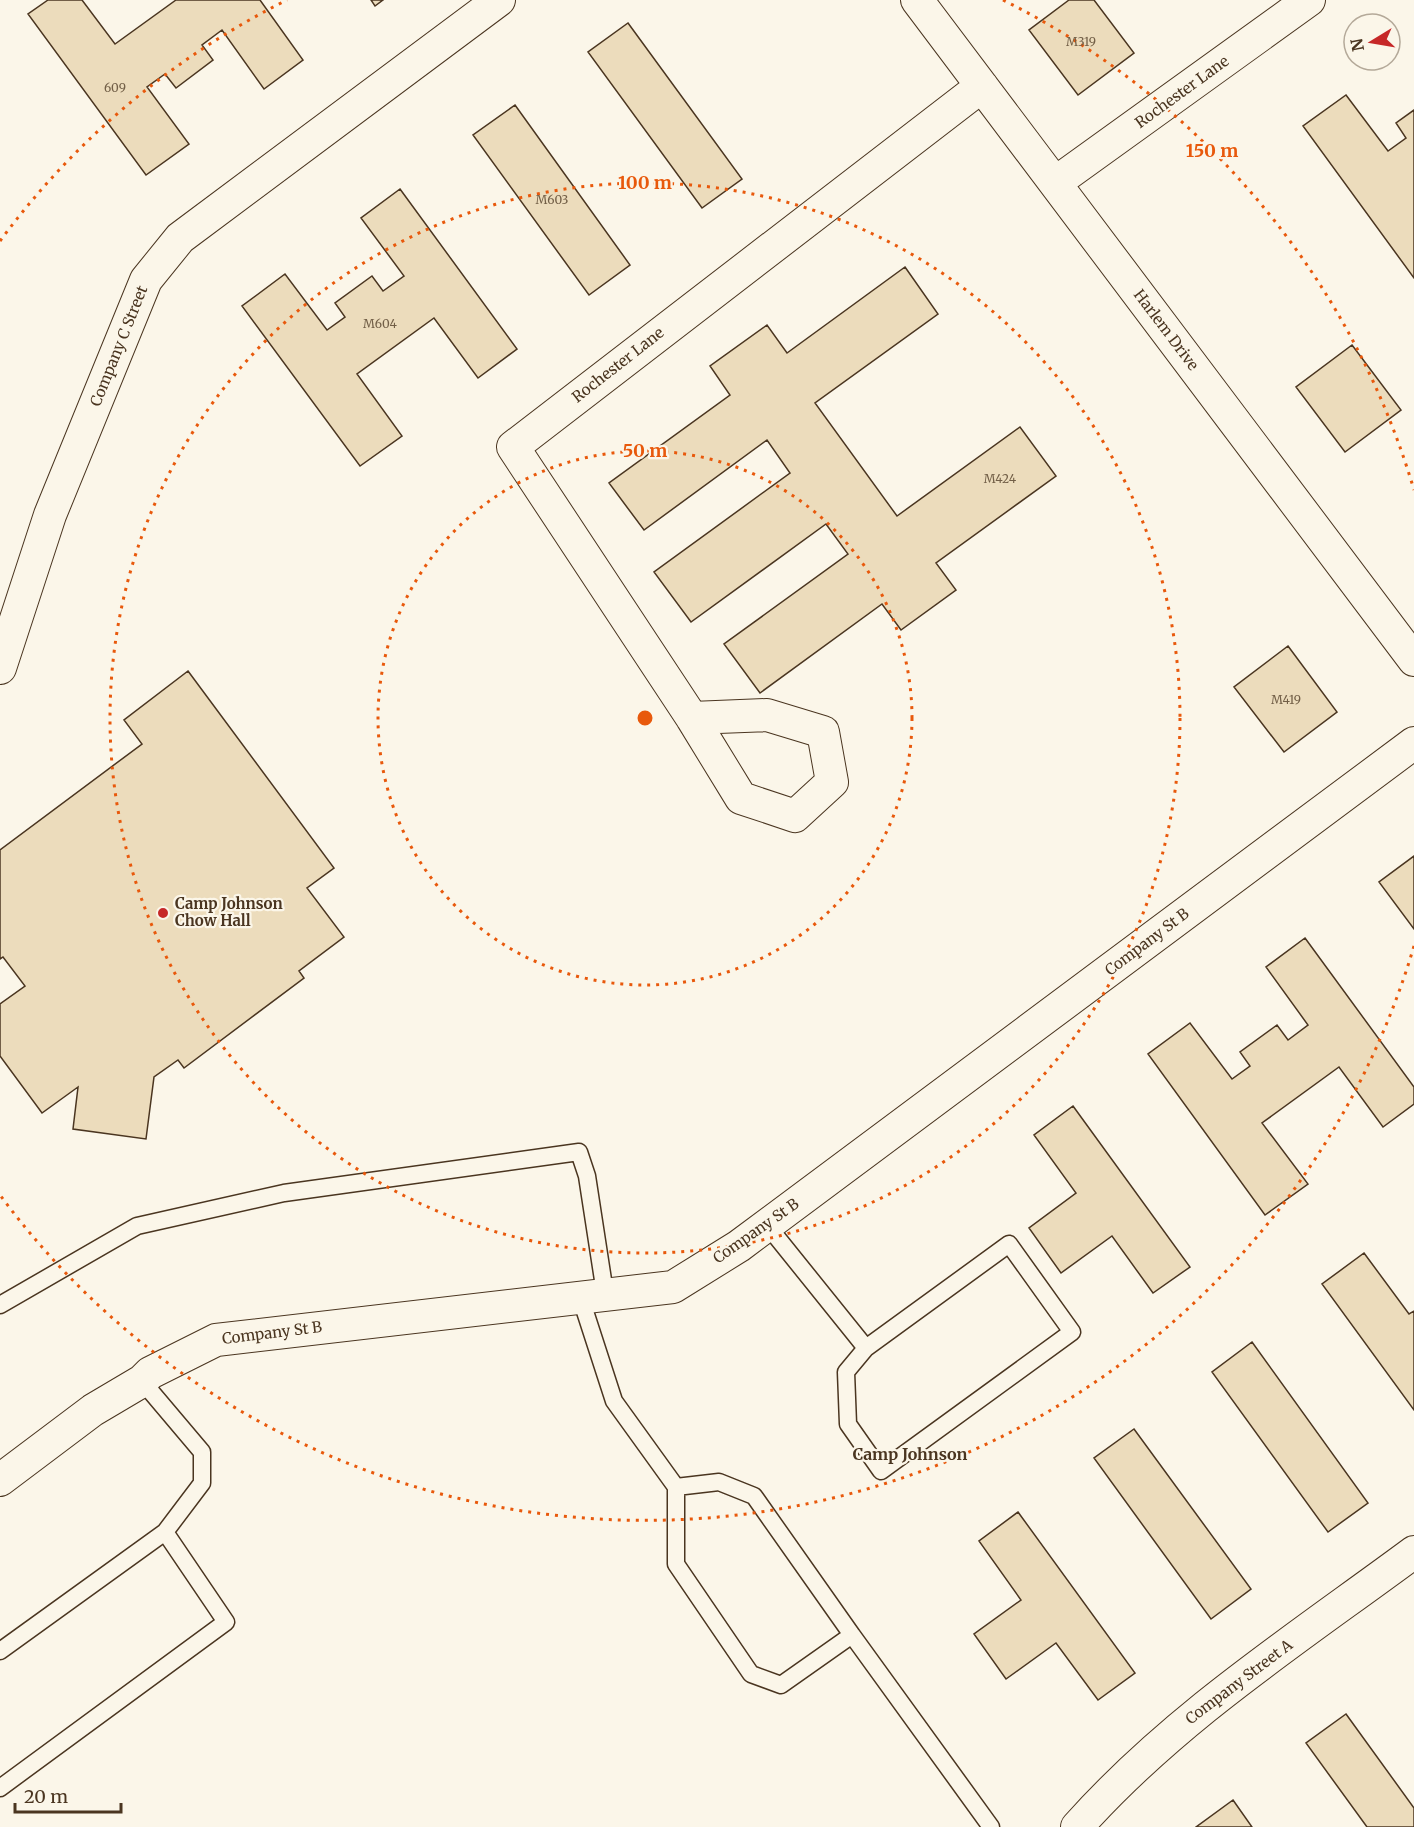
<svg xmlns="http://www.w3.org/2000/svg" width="1414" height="1827" font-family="Merriweather,serif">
  <rect width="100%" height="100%" fill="#fbf6e9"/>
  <path fill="#ecdcbc" stroke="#4a3520" stroke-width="1.5" d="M 48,0 L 82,0 L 115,44 L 176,0 L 260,0 L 303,60 L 264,89 L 222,30 L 202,45 L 213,60 L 176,88 L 165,74 L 147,87 L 189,144 L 146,175 L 28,14 Z
    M 371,0 L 383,0 L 375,6 Z
    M 1069,0 L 1094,0 L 1134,53 L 1078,95 L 1029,30 Z
    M 628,23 L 742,179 L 702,208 L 588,52 Z
    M 1346,95 L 1388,151 L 1406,138 L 1396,123 L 1414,110 L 1414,278 L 1303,126 Z
    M 515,105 L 630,265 L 589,295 L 473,135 Z
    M 400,189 L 517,349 L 478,378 L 434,318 L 357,374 L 402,436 L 360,466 L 242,306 L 285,274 L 327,330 L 345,317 L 335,303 L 372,276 L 383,291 L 404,276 L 361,218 Z
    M 905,267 L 938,314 L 815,403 L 897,516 L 1020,427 L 1056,476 L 936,563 L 956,590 L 901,630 L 882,604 L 760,693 L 724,644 L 848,554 L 826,524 L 691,622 L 654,572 L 790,473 L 767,440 L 644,530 L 609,483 L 730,395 L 710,366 L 767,325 L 787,353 Z
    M 1352,345 L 1401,410 L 1345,452 L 1296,387 Z
    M 1288,646 L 1337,712 L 1284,752 L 1234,687 Z
    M 188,671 L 334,868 L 307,888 L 344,937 L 299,971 L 304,978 L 184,1068 L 178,1060 L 154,1077 L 146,1139 L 73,1129 L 78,1087 L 42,1113 L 0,1056 L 0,1004 L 25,986 L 3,957 L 0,959 L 0,850 L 142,744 L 124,720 Z
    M 1414,856 L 1414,929 L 1379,882 Z
    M 1305,938 L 1414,1087 L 1414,1104 L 1383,1127 L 1339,1067 L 1262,1123 L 1308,1184 L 1265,1215 L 1148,1054 L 1190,1023 L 1232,1079 L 1250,1066 L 1240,1052 L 1277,1025 L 1288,1040 L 1308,1025 L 1266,967 Z
    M 1073,1106 L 1190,1267 L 1153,1293 L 1112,1236 L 1061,1273 L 1029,1228 L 1076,1193 L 1034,1135 Z
    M 1364,1253 L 1409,1314 L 1414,1311 L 1414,1410 L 1322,1284 Z
    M 1252,1342 L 1368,1503 L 1328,1532 L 1212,1372 Z
    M 1134,1429 L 1251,1589 L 1211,1619 L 1094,1458 Z
    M 1018,1512 L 1135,1673 L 1098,1700 L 1056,1643 L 1006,1679 L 974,1634 L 1021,1600 L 979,1541 Z
    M 1346,1714 L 1414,1808 L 1414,1827 L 1367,1827 L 1306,1743 Z
    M 1233,1800 L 1252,1827 L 1196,1827 Z"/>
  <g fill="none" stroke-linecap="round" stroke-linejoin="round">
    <g stroke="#4a3520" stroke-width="19">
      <path id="lane" d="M 767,1225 L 866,1348
        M 1009,1244 L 1072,1332 L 881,1471 L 848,1424 L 846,1372 L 866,1348 Z
        M 580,1296 L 614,1401 L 676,1487 L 676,1564 L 751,1674 L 781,1685 L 852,1635 L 754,1496 L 719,1482 L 676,1487
        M 0,1305 L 137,1226 L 284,1193 L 579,1152 L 587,1176 L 605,1293
        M 852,1635 L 991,1827
        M 0,1651 L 165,1532
        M 0,1788 L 226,1622 L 165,1532 L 202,1483 L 202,1452 L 142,1381"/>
    </g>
    <g stroke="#4a3520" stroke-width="34">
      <path id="street" d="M 917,0 L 1414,660
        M 1055,183 L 1309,0
        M 0,668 L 50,515 L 146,280 L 180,238 L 499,0
        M 692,718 L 767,715 L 823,732 L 832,782 L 795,816 L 741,798 L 692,718 L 513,447 L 982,86
        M 0,1480 L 93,1410 L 142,1381 L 150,1373 L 216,1340 L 673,1287 L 739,1246 L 1414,743
        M 1077,1827 C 1174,1718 1298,1638 1414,1552"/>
    </g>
    <use href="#lane" stroke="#fbf6e9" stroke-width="16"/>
    <use href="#street" stroke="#fbf6e9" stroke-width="32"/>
  </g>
  <g fill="none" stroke="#e8590c" stroke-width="3" stroke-dasharray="3 6">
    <circle cx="645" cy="718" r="267"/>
    <circle cx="645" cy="718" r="535"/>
    <path d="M1414 946A802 802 0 0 1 0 1195M0 241A802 802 0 0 1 287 0M1003 0A802 802 0 0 1 1414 490"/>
  </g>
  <circle fill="#c62828" stroke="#fbf6e9" stroke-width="2" cx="163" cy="913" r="6"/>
  <g text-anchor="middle" stroke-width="4.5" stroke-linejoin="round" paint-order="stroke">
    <g font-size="12" fill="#725f47">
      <text x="1081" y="46">M319</text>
      <text x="115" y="92">609</text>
      <text x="552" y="204">M603</text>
      <text x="380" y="328">M604</text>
      <text x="1000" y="483">M424</text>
      <text x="1286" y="704">M419</text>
    </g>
    <g font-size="15" fill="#4a3520" stroke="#fbf6e9">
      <text transform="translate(1182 92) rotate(-36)" y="5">Rochester Lane</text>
      <text transform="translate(1166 330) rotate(53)" y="5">Harlem Drive</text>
      <text transform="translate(119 346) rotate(-68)" y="5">Company C Street</text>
      <text transform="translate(618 365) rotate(-38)" y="5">Rochester Lane</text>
      <text transform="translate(1147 942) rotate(-37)" y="5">Company St B</text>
      <text transform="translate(756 1231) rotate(-35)" y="5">Company St B</text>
      <text transform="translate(272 1333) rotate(-7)" y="5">Company St B</text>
      <text transform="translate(1239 1682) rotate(-37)" y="5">Company Street A</text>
    </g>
    <g font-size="15" font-weight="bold" fill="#4a3520" stroke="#fbf6e9" text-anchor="start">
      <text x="175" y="909">Camp Johnson<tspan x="175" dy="17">Chow Hall</tspan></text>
    </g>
    <g font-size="16" font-weight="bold" fill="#4a3520" stroke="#fbf6e9">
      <text x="910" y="1460">Camp Johnson</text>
    </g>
  </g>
  <circle cx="645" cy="718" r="9" fill="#e8590c" stroke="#fbf6e9" stroke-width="3"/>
  <g font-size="18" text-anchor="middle" font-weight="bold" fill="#e8590c" stroke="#fbf6e9" stroke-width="4.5" stroke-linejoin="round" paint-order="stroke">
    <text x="1212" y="157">150 m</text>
    <text x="645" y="189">100 m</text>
    <text x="645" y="457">50 m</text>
  </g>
  <g transform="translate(1372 42) rotate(259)"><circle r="28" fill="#fbf6e9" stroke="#b4a999" stroke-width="1.5"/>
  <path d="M0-4.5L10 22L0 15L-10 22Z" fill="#c62828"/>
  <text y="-9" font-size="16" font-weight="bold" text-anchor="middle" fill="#4a3520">N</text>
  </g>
  <path d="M15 1803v9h106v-9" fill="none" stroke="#4a3520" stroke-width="3"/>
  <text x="24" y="1803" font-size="18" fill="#4a3520" stroke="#fbf6e9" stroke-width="4.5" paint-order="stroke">20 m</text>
</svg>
